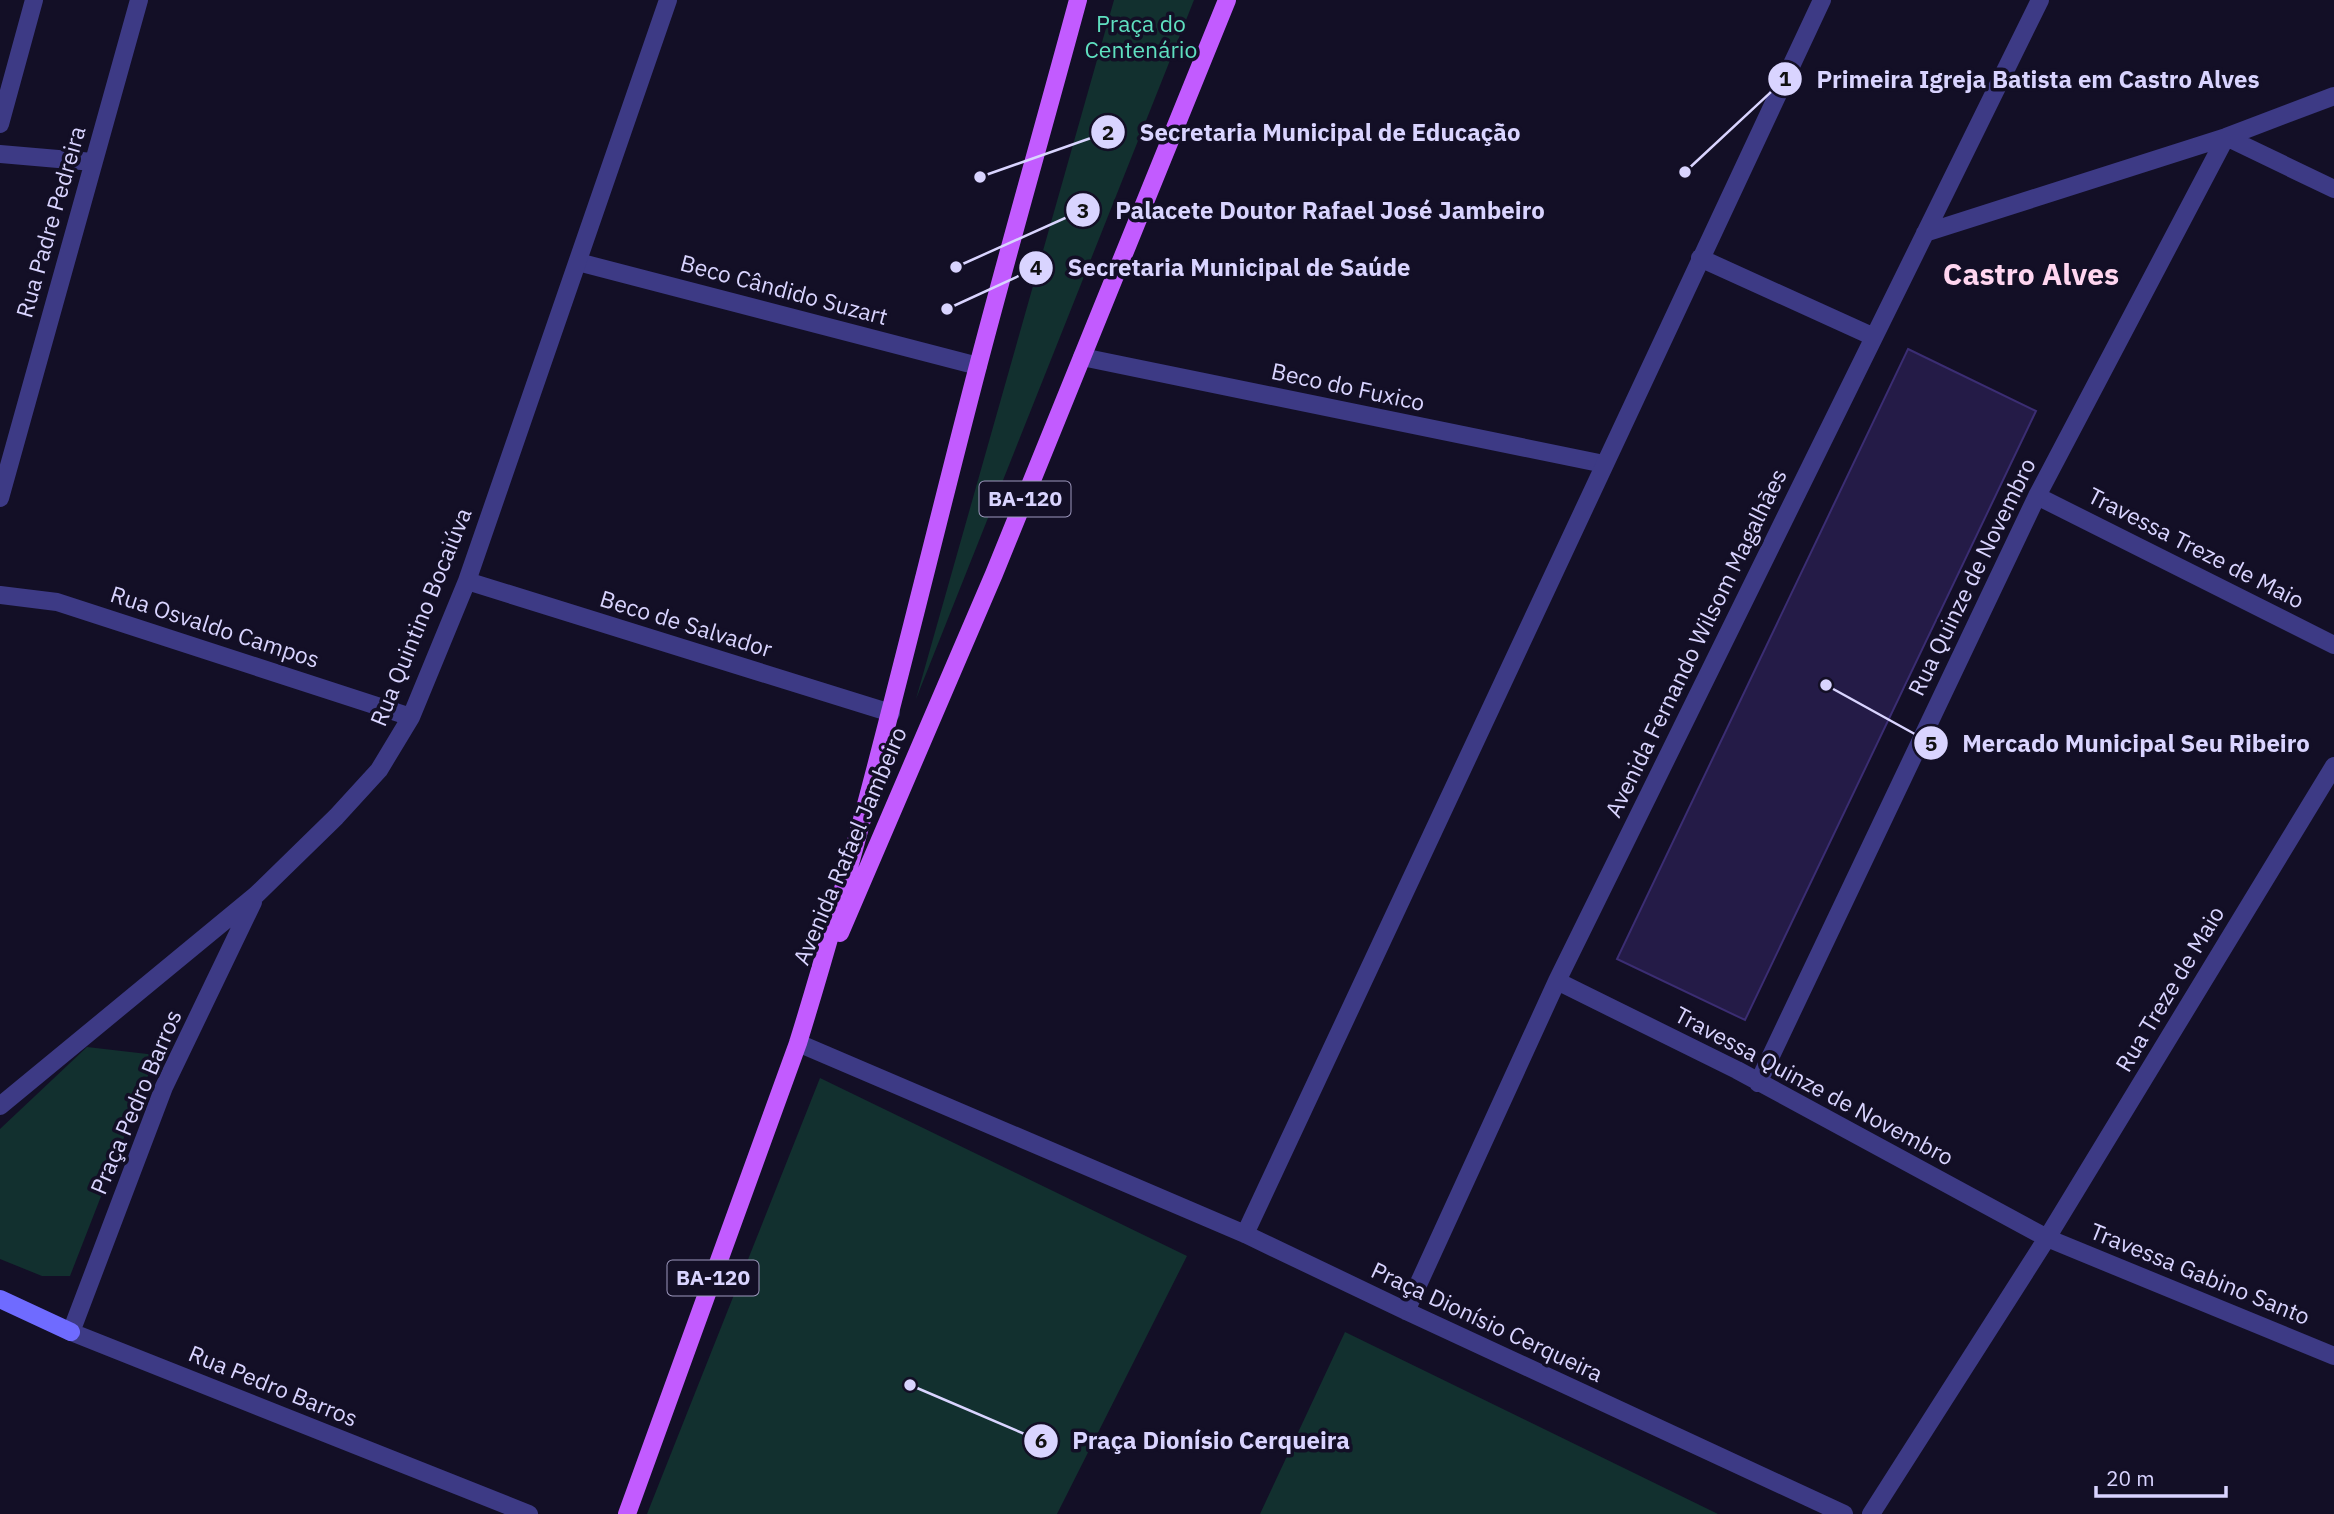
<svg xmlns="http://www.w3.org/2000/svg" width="2334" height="1514" font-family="'IBM Plex Sans',sans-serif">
  <rect width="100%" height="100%" fill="#130f26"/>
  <path fill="#12302f" d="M 1114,0 L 1194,0 L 916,699 Z
    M 87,1047 L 156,1055 L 70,1276 L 42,1276 L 0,1259 L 0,1129 Z
    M 820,1078 L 1187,1256 L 1057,1514 L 647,1514 Z
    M 1345,1332 L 1718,1514 L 1260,1514 Z"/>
  <path fill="#241b47" stroke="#3b2d73" stroke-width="2" d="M 1908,349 L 2036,411 L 1745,1020 L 1617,959 Z"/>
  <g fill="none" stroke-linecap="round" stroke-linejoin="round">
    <path stroke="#3d3a85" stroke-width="18" d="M 578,262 L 978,366
      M 1082,357 L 1604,464"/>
    <path stroke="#3d3a85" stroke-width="18" d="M 0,124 L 34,0
      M 0,154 L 93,162
      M 1925,233 L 2226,137 L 2334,96
      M 1700,258 L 1874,337
      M 2037,496 L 2334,645
      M 0,498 L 139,0
      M 467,581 L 891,713
      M 0,595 L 57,602 L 411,717
      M 253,902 L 164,1087 L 71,1332 L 529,1514
      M 1557,981 L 1737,1070 L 2047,1238 L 2334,1356
      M 798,1043 L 1245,1234 L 1406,1311 L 1844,1514
      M 1758,1083 L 2037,496 L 2226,137 L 2334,189
      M 0,1106 L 256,895 L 336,817 L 379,770 L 411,717 L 467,581 L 668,0
      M 1245,1234 L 1822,0
      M 1406,1311 L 1557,981 L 2040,0
      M 1871,1514 L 2047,1238 L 2334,766"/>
    <path stroke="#6f6bff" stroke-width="18" d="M 0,1299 L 71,1332"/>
    <path stroke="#c25bff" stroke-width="18" d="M 840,933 L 994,574 L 1227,0
      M 627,1514 L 798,1043 C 867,820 919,592 978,366 C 1010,244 1045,122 1078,0"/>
  </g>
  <g text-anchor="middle" stroke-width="7" stroke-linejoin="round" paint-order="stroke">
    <g fill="#130f26" stroke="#9e99be" stroke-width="2">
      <rect x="979.5" y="481.5" width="91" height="35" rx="5"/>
      <rect x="667.5" y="1260.5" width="91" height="35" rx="5"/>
    </g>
    <g font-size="21" font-weight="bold" fill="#d9d4ff">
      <text x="1025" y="506">BA-120</text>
      <text x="713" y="1285">BA-120</text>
    </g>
    <g font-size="23" fill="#5fe0c0" stroke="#130f26">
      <text x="1141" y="32">Praça do<tspan x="1141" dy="26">Centenário</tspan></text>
    </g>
    <g font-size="23" fill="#d9d4ff" stroke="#130f26">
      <text transform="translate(51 222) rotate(-74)" y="8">Rua Padre Pedreira</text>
      <text transform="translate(784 290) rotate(15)" y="8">Beco Cândido Suzart</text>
      <text transform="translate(1348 387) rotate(12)" y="8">Beco do Fuxico</text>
      <text transform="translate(2196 548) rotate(27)" y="8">Travessa Treze de Maio</text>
      <text transform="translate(1972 577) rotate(-64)" y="8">Rua Quinze de Novembro</text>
      <text transform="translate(421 617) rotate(-68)" y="8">Rua Quintino Bocaiúva</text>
      <text transform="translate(686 624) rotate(17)" y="8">Beco de Salvador</text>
      <text transform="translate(215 627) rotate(18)" y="8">Rua Osvaldo Campos</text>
      <text transform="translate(1696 643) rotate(-64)" y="8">Avenida Fernando Wilsom Magalhães</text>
      <text transform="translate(850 846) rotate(-67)" y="8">Avenida Rafael Jambeiro</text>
      <text transform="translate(2170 989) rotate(-59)" y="8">Rua Treze de Maio</text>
      <text transform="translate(1814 1086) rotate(28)" y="8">Travessa Quinze de Novembro</text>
      <text transform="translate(136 1102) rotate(-67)" y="8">Praça Pedro Barros</text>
      <text transform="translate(2200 1274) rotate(22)" y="8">Travessa Gabino Santo</text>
      <text transform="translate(1487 1322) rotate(25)" y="8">Praça Dionísio Cerqueira</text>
      <text transform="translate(273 1386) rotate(22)" y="8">Rua Pedro Barros</text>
    </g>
    <g font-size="30" font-weight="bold" fill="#ffd6f0" stroke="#130f26">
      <text x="2031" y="285">Castro Alves</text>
    </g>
  </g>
  <path fill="none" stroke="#d9d4ff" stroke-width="2.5" d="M1685 172L1785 79M980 177L1108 132M956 267L1083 210M947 309L1036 268M1826 685L1931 743M910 1385L1041 1441"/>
  <g fill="#d9d4ff" stroke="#130f26" stroke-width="2.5">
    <circle cx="1685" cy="172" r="7"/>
    <circle cx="980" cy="177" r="7"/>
    <circle cx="956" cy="267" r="7"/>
    <circle cx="947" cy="309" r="7"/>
    <circle cx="1826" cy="685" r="7"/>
    <circle cx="910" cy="1385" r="7"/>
    <circle cx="1785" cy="79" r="18"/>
    <circle cx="1108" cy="132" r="18"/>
    <circle cx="1083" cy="210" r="18"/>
    <circle cx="1036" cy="268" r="18"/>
    <circle cx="1931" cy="743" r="18"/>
    <circle cx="1041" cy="1441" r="18"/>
  </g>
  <g font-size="21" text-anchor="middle" font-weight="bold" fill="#111">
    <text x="1785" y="86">1</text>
    <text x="1108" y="140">2</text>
    <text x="1083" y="218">3</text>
    <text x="1036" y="275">4</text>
    <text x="1931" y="751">5</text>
    <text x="1041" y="1448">6</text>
  </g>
  <g font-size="24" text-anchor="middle" font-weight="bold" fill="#d9d4ff" stroke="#130f26" stroke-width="7" stroke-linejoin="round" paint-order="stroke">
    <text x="2038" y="88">Primeira Igreja Batista em Castro Alves</text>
    <text x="1330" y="141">Secretaria Municipal de Educação</text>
    <text x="1330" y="219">Palacete Doutor Rafael José Jambeiro</text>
    <text x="1239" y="276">Secretaria Municipal de Saúde</text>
    <text x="2136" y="752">Mercado Municipal Seu Ribeiro</text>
    <text x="1211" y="1449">Praça Dionísio Cerqueira</text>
  </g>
  <path d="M2096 1486v10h130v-10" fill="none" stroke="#d9d4ff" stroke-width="3.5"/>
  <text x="2106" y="1486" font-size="21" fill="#d9d4ff" stroke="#130f26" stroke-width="5" paint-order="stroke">20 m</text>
</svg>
